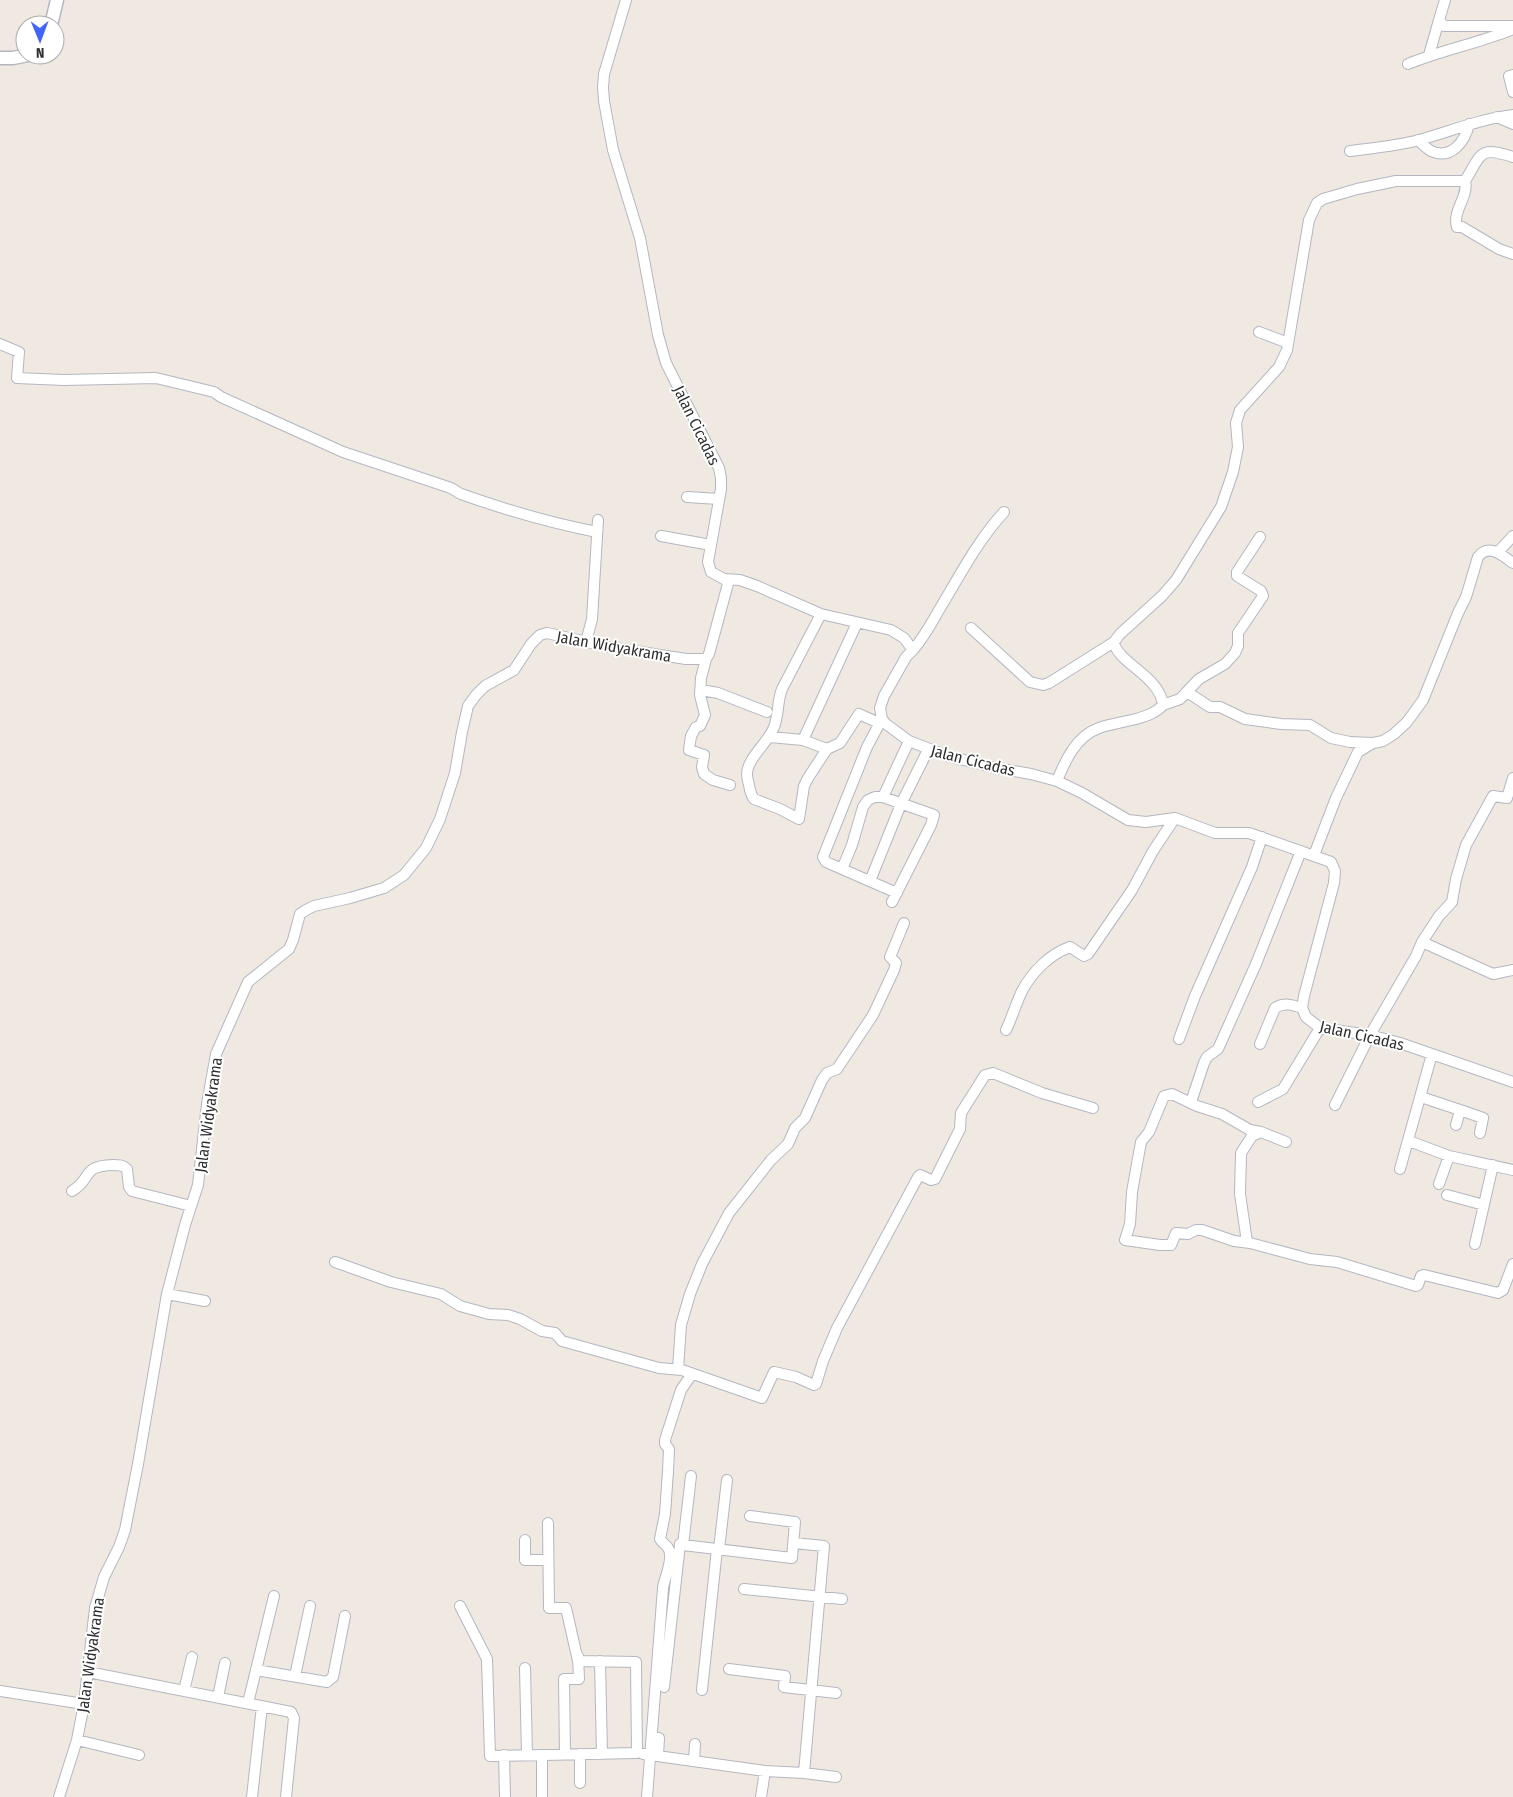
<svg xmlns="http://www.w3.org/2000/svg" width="1513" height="1797" font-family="'Fira Sans Condensed',sans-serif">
  <rect width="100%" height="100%" fill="#efe9e1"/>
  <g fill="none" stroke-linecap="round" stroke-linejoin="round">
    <g stroke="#b4b7c1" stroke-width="12">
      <path id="minor" d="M 626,0 L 604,74 L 603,87 L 604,101 L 613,150 L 640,238 L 658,335 L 666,363 L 719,468 L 721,478 L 721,489 L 708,562 L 711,572 L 724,579 L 740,580 L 757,586 L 821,614 L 891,630 L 904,638 L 913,650 L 906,657 L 884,696 L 880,708 L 882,719 L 886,724 L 909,741 L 948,756 L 996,768 L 1031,774 L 1057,781 L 1082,793 L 1128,820 L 1146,822 L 1175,818 L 1215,833 L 1249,833 L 1331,862 L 1335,871 L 1334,883 L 1304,996 L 1302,1008 L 1306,1017 L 1320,1028 L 1370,1035 L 1400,1043 L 1513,1082
        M 1439,20 L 1445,0
        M 1429,55 L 1439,20 L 1444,26 L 1513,26
        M 1408,64 C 1442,50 1479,43 1513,29
        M 1513,75 L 1509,76 L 1513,92
        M 1497,117 L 1513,124
        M 1418,140 C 1422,144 1426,148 1431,151 C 1451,160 1465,142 1469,124
        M 1350,151 C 1373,148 1397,146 1419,140 C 1451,131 1480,119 1513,115
        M 1465,181 C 1469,197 1452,210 1457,227 L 1462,227 L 1499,249 L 1513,254
        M 1259,332 L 1288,343
        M 0,344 L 19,352 L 17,378 L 64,380 L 156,378 L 214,392 L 221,397 L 343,452 L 448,487 C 453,488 456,492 461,494 C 506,510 551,523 597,532
        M 687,497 L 719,499
        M 661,536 L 711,545
        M 1498,552 L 1513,536
        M 821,614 L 782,689 C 777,701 779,715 774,727 C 769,742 747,758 747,774 C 747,778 748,781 749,785 C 750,791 751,795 754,799 L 780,809 L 799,819 L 804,786 L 808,778 L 827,749 L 840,743 L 859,714 L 879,723
        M 971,628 L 1030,682 L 1043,685 L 1049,683 L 1114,642
        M 586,642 L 592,619 L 598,520
        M 913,650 C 925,636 933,620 942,605 C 961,573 979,539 1004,512
        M 706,659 L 701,678 L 700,695 L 705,715 L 700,726 L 696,727 L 691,736 L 689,750 L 704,755 L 702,767 L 704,774 L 713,780 L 730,785
        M 701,690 L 718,693 L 767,712
        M 1187,692 L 1210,707 L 1220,707 L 1245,719 L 1281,724 L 1310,725 L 1331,738 L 1350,742 L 1372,743
        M 1163,705 L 1180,699 L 1199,679 L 1225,664 L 1235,653 L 1238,646 L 1238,633 L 1263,596 L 1261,591 L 1237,576 L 1237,572 L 1260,537
        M 882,719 L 867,747 L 823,857 L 826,862 L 897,893
        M 770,737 L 803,740 L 827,749
        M 803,740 L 857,623
        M 1057,781 C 1065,761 1076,736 1099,728 C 1111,724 1124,722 1136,719 C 1146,716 1156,713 1163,705 C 1160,676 1117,663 1114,642 L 1120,634 L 1162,596 L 1176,580 L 1221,507 L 1233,472 L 1238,447 L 1236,423 L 1240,410 L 1279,367 L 1287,350 L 1309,220 L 1317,203 L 1323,199 L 1357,189 L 1396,181 L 1465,181 C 1482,153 1479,146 1513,157
        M 883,797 L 909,741
        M 1314,855 L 1336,798 L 1358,752 L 1373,743 L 1383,741 L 1394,734 L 1407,722 L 1423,700 L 1458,613 L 1466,597 L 1478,557 C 1489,543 1502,555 1513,563
        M 842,869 L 852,845 L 863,807 L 868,800 L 875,797 L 883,797 L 934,815 L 931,825 L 892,902
        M 870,881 L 901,804 L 928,750
        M 1422,942 L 1493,974 L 1513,970
        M 1006,1030 C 1012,1018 1016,1003 1022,991 C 1032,972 1050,954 1070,947 L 1084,956 L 1088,954 L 1132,890 L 1153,851 L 1175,818
        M 1179,1039 L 1195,996 L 1252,867 L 1262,837
        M 1260,1044 L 1275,1008 C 1284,1002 1293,1005 1302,1008
        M 1421,1097 L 1460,1110 L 1456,1125
        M 1191,1102 L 1204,1063 L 1207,1057 L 1218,1049 L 1256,964 L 1301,851
        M 1258,1102 L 1283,1089 L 1320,1028
        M 1335,1105 L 1370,1035 L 1416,956 L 1422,942 L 1439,916 L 1452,902 L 1456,879 L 1466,845 L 1493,796 L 1507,798 L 1513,778
        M 1460,1110 L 1483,1118 L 1480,1133
        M 1409,1141 L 1449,1156 L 1513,1170
        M 1286,1142 L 1261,1132 L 1250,1130 L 1222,1114 L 1197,1106 L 1172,1094 L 1164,1096 L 1149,1132 L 1141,1142 L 1132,1192 L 1130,1224 L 1125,1240 L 1160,1245 L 1171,1245 L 1176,1233 L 1188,1234 L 1196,1230 L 1202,1230 L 1234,1241 L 1250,1243 L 1310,1259 L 1337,1262 L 1416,1286 L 1418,1285 L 1421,1276 L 1424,1275 L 1498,1293 L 1503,1290 L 1513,1264
        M 1400,1169 L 1432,1054
        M 1439,1184 L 1449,1156
        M 72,1191 C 93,1179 80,1166 113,1165 C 119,1165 123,1165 127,1169 L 129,1187 L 132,1191 L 191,1206
        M 1447,1195 L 1484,1205
        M 1247,1242 L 1240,1194 L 1241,1153 L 1252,1136 L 1261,1132
        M 1475,1244 L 1493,1165
        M 335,1262 L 391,1282 L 441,1294 L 460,1306 L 489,1314 L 508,1315 L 520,1319 L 542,1331 L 555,1333 L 562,1341 L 659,1368 L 682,1370 L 762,1398 L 774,1372 L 796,1377 L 814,1385 L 816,1384 L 823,1361 L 837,1328 L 918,1177 L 920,1175 L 931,1180 L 935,1179 L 960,1129 L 961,1113 L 985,1075 L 993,1073 L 1042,1093 L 1093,1108
        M 167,1294 L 205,1301
        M 678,1369 L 681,1325 L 690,1294 L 702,1264 L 729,1213 L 771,1160 L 788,1144 L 795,1128 L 805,1118 L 822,1080 L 827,1073 L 837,1069 L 873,1015 L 894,970 L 896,963 L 890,957 L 904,923
        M 691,1476 L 683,1545 L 792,1558 L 795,1522 L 750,1516
        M 525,1540 L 525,1560 L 548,1560
        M 719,1549 L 727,1480
        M 744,1589 L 842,1599
        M 460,1606 L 487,1659 L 490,1756 L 637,1753 L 636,1662 L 578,1661 L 566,1608 L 549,1608 L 548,1523
        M 600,1661 L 602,1754
        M 525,1668 L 527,1755
        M 729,1669 L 785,1676 L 784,1687 L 836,1693
        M 256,1670 L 327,1682 L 333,1677 L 345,1616
        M 88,1672 L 291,1712 L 294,1718 L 286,1797
        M 295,1676 L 310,1606
        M 664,1687 L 680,1544 L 683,1545
        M 702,1690 L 717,1549
        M 0,1691 L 84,1704
        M 184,1691 L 192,1657
        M 218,1697 L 225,1663
        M 248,1703 L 274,1596
        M 77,1740 L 139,1755
        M 565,1754 L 564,1679 L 579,1679 L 578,1656
        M 643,1754 L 765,1771 L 804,1773 L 824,1546 L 794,1543
        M 504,1755 L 505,1797
        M 542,1755 L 542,1797
        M 658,1756 L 659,1738
        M 694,1761 L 695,1744
        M 804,1773 L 836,1777
        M 580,1783 L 580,1754
        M 59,1797 L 77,1740 L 84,1704 L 95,1608 L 104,1577 L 119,1547 L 125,1530 L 138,1464 L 167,1294 L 185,1225 L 198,1185 L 207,1104 L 216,1054 L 248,982 L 289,949 L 293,940 L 300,914 L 306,910 L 314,906 L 350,898 L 384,888 L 404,875 L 426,848 L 440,819 L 455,773 L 462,732 L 468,706 L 476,695 L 485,686 L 514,670 L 531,644 L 540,635 L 547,633 L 609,647 L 686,659 L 706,659 L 709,654 L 729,580
        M 252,1797 L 262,1706
        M 647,1797 L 663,1588 C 664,1578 675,1558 668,1548 C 666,1544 662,1543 660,1539 L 665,1514 L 668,1471 L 669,1449 L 665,1444 L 665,1440 L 681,1390 L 692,1374
        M 761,1797 L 765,1771"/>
    </g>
    <g stroke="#b4b7c1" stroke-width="15">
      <path id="tertiary" d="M 51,25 L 57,0
        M 0,58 L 13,58 L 28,55"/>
    </g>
    <use href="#minor" stroke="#fff" stroke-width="10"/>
    <use href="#tertiary" stroke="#fff" stroke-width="12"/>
  </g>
  <g text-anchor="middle" stroke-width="4" stroke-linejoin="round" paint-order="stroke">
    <g font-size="16" fill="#2e2e2e" stroke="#fff">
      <text transform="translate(697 425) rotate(64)" y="6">Jalan Cicadas</text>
      <text transform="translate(614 646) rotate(10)" y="6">Jalan Widyakrama</text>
      <text transform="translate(973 760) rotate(14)" y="6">Jalan Cicadas</text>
      <text transform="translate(1362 1035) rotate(13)" y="6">Jalan Cicadas</text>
      <text transform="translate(208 1115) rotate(-82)" y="6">Jalan Widyakrama</text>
      <text transform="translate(90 1655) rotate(-82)" y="6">Jalan Widyakrama</text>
    </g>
  </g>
  <g transform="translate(40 40) rotate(179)"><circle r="24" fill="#ffffff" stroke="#ababab"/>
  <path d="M0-4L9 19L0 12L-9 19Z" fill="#4264fb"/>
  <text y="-8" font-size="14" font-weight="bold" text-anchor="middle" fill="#2e2e2e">N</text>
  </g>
</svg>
